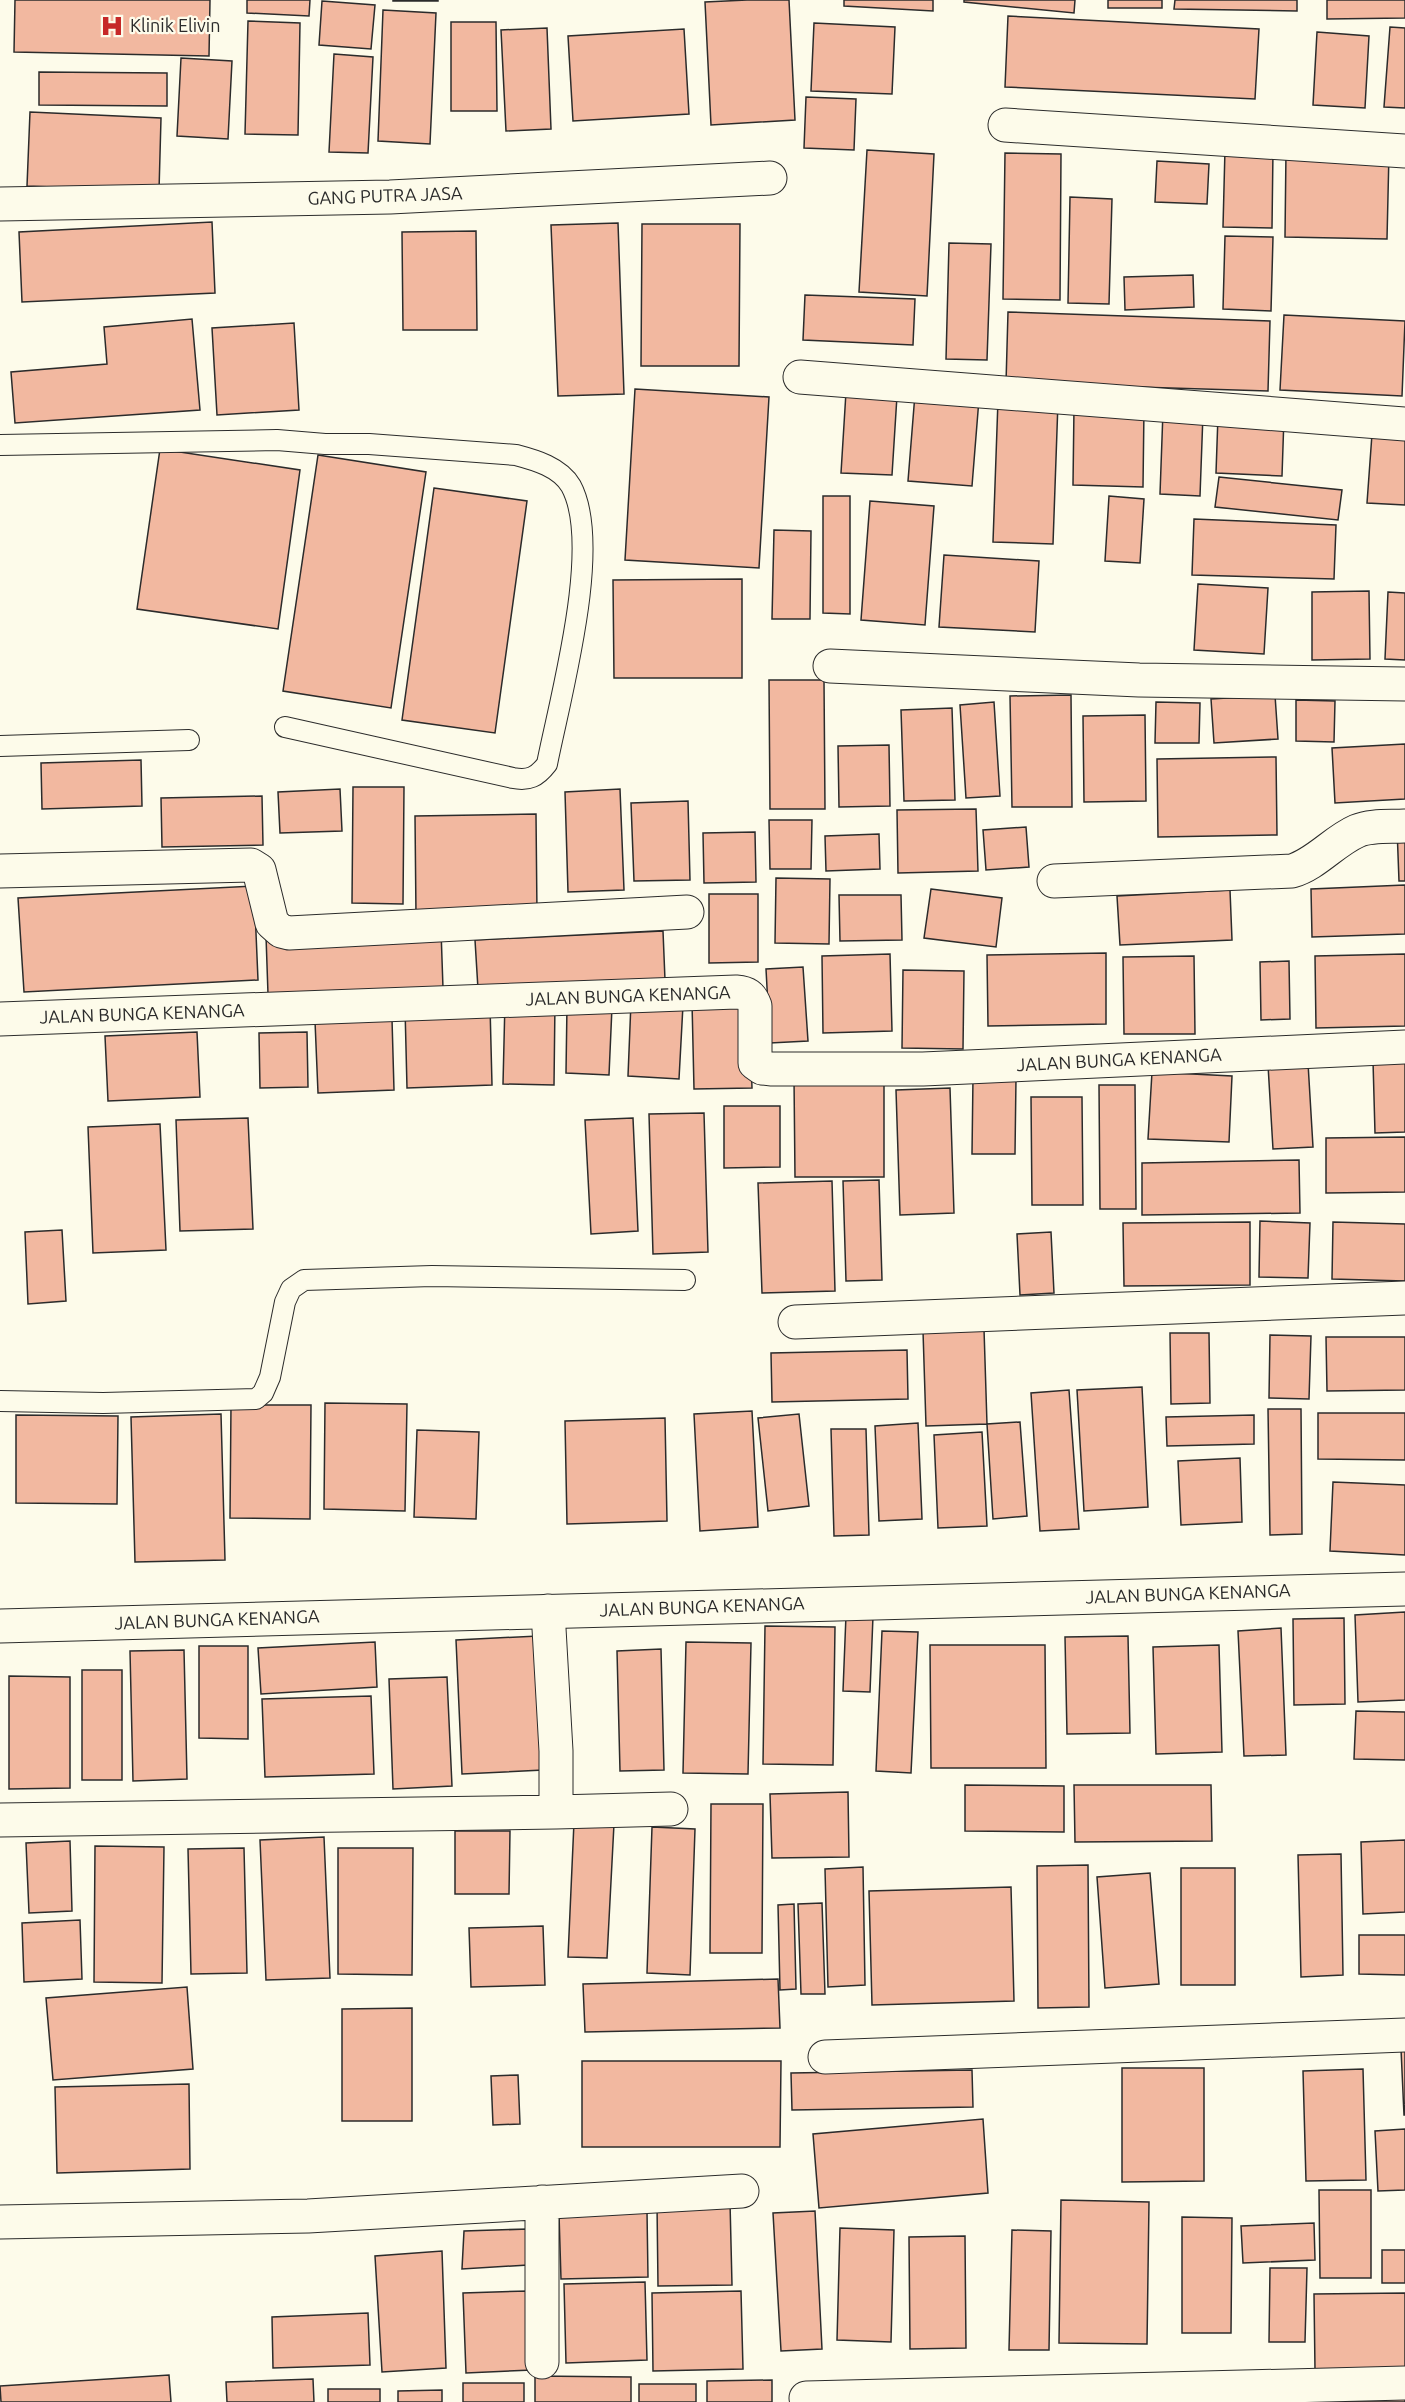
<svg xmlns="http://www.w3.org/2000/svg" width="1405" height="2402" font-family="Ubuntu,sans-serif">
  <rect width="100%" height="100%" fill="#fdfbea"/>
  <path fill="#f2b8a0" stroke="#2b2b2b" stroke-width="1.5" d="M 15,0 L 210,0 L 209,56 L 14,52 Z
    M 247,0 L 310,0 L 309,16 L 247,13 Z
    M 393,0 L 438,0 L 438,1 L 393,1 Z
    M 747,0 L 789,0 L 795,120 L 711,125 L 705,2 Z
    M 844,0 L 933,0 L 933,11 L 844,6 Z
    M 964,0 L 1075,0 L 1074,13 L 964,2 Z
    M 1108,0 L 1162,0 L 1162,8 L 1108,8 Z
    M 1175,0 L 1297,0 L 1297,11 L 1174,9 Z
    M 1327,0 L 1405,0 L 1405,18 L 1327,19 Z
    M 322,1 L 375,5 L 371,49 L 319,45 Z
    M 383,10 L 436,13 L 430,144 L 378,141 Z
    M 1008,16 L 1259,29 L 1255,99 L 1005,87 Z
    M 248,21 L 300,23 L 298,135 L 245,134 Z
    M 451,22 L 496,22 L 497,111 L 451,111 Z
    M 814,23 L 895,27 L 892,94 L 811,91 Z
    M 1390,27 L 1405,28 L 1405,108 L 1384,107 Z
    M 547,28 L 551,129 L 506,131 L 501,30 Z
    M 684,29 L 689,114 L 573,121 L 568,36 Z
    M 1317,32 L 1369,36 L 1365,108 L 1313,105 Z
    M 334,54 L 373,57 L 368,153 L 329,152 Z
    M 181,58 L 232,61 L 228,139 L 177,136 Z
    M 39,72 L 167,73 L 167,106 L 39,105 Z
    M 806,97 L 856,99 L 854,150 L 804,148 Z
    M 30,112 L 161,118 L 159,191 L 27,186 Z
    M 1225,149 L 1273,150 L 1272,228 L 1223,227 Z
    M 867,150 L 934,154 L 927,296 L 859,292 Z
    M 1286,151 L 1389,153 L 1387,239 L 1285,237 Z
    M 1005,153 L 1061,154 L 1060,300 L 1003,299 Z
    M 1157,161 L 1209,164 L 1207,204 L 1155,202 Z
    M 1070,197 L 1112,199 L 1109,304 L 1068,303 Z
    M 212,222 L 215,293 L 22,302 L 19,232 Z
    M 618,223 L 624,394 L 558,396 L 551,225 Z
    M 642,224 L 740,224 L 739,366 L 641,366 Z
    M 476,231 L 477,330 L 403,330 L 402,232 Z
    M 1225,236 L 1273,237 L 1271,311 L 1223,309 Z
    M 949,243 L 991,244 L 987,360 L 946,359 Z
    M 1193,275 L 1194,307 L 1125,310 L 1124,277 Z
    M 805,295 L 915,299 L 913,345 L 803,340 Z
    M 1008,312 L 1270,321 L 1268,391 L 1006,383 Z
    M 1284,315 L 1405,321 L 1402,396 L 1280,390 Z
    M 192,319 L 200,410 L 15,423 L 11,372 L 107,364 L 104,327 Z
    M 294,323 L 299,410 L 217,415 L 212,328 Z
    M 635,389 L 769,397 L 759,568 L 625,560 Z
    M 846,392 L 897,396 L 892,475 L 841,473 Z
    M 915,394 L 979,399 L 972,486 L 908,481 Z
    M 998,400 L 1058,402 L 1053,544 L 993,542 Z
    M 1074,407 L 1144,408 L 1143,487 L 1073,485 Z
    M 1163,411 L 1203,414 L 1200,496 L 1160,494 Z
    M 1218,416 L 1284,417 L 1282,476 L 1216,473 Z
    M 1372,434 L 1405,437 L 1405,505 L 1367,503 Z
    M 160,449 L 300,470 L 278,629 L 137,609 Z
    M 318,455 L 426,472 L 391,708 L 283,691 Z
    M 1219,477 L 1342,490 L 1338,520 L 1215,507 Z
    M 434,488 L 527,501 L 495,733 L 402,720 Z
    M 823,496 L 850,496 L 850,614 L 823,613 Z
    M 1109,496 L 1144,499 L 1140,563 L 1105,561 Z
    M 870,501 L 934,506 L 925,625 L 861,620 Z
    M 1194,519 L 1336,525 L 1334,579 L 1192,575 Z
    M 774,530 L 811,531 L 810,619 L 772,619 Z
    M 944,555 L 1039,561 L 1035,632 L 939,627 Z
    M 742,579 L 742,678 L 614,678 L 613,580 Z
    M 1198,584 L 1268,588 L 1264,654 L 1194,650 Z
    M 1369,591 L 1370,659 L 1312,660 L 1312,592 Z
    M 1388,592 L 1405,593 L 1405,660 L 1385,659 Z
    M 769,680 L 824,680 L 825,809 L 770,809 Z
    M 1071,695 L 1072,807 L 1012,807 L 1010,696 Z
    M 1275,695 L 1278,739 L 1214,743 L 1211,699 Z
    M 1296,700 L 1335,701 L 1334,742 L 1296,741 Z
    M 994,702 L 1000,796 L 966,798 L 960,705 Z
    M 1156,702 L 1200,703 L 1199,743 L 1155,743 Z
    M 952,708 L 955,800 L 904,801 L 901,710 Z
    M 1145,715 L 1146,801 L 1084,802 L 1083,716 Z
    M 1405,744 L 1405,799 L 1335,803 L 1332,748 Z
    M 889,745 L 890,806 L 839,807 L 838,746 Z
    M 1276,757 L 1277,835 L 1158,837 L 1157,759 Z
    M 141,760 L 142,806 L 42,809 L 41,763 Z
    M 353,787 L 404,787 L 403,904 L 352,903 Z
    M 340,789 L 342,831 L 280,833 L 278,792 Z
    M 620,789 L 624,890 L 568,892 L 565,792 Z
    M 262,796 L 263,845 L 162,847 L 161,798 Z
    M 688,801 L 690,880 L 634,881 L 631,803 Z
    M 976,809 L 978,871 L 898,873 L 897,810 Z
    M 536,814 L 537,914 L 416,915 L 415,816 Z
    M 769,820 L 812,820 L 811,869 L 770,869 Z
    M 1026,827 L 1029,867 L 986,870 L 983,830 Z
    M 1405,827 L 1405,881 L 1399,881 L 1397,828 Z
    M 755,832 L 756,882 L 704,883 L 703,833 Z
    M 879,834 L 880,869 L 826,871 L 825,836 Z
    M 776,878 L 830,879 L 829,944 L 775,943 Z
    M 1405,885 L 1405,934 L 1312,937 L 1311,889 Z
    M 254,886 L 258,980 L 24,992 L 18,898 Z
    M 931,889 L 1002,898 L 996,947 L 924,938 Z
    M 1230,890 L 1232,940 L 1120,945 L 1117,896 Z
    M 709,894 L 758,894 L 758,962 L 709,963 Z
    M 839,895 L 901,895 L 902,940 L 840,941 Z
    M 441,930 L 443,988 L 268,994 L 266,936 Z
    M 663,931 L 665,980 L 478,989 L 475,940 Z
    M 1106,953 L 1106,1024 L 988,1026 L 987,955 Z
    M 890,954 L 892,1031 L 823,1033 L 822,956 Z
    M 1405,954 L 1405,1026 L 1316,1028 L 1315,956 Z
    M 1194,956 L 1195,1034 L 1124,1034 L 1123,957 Z
    M 1289,961 L 1290,1019 L 1261,1020 L 1260,962 Z
    M 803,967 L 808,1041 L 770,1043 L 766,969 Z
    M 903,970 L 964,971 L 963,1049 L 902,1048 Z
    M 505,1001 L 555,1002 L 554,1085 L 503,1084 Z
    M 749,1001 L 752,1088 L 694,1089 L 692,1002 Z
    M 631,1002 L 683,1005 L 679,1079 L 628,1076 Z
    M 567,1005 L 612,1007 L 609,1075 L 566,1073 Z
    M 490,1006 L 492,1085 L 407,1088 L 405,1008 Z
    M 392,1019 L 394,1090 L 318,1093 L 315,1021 Z
    M 197,1032 L 200,1097 L 108,1101 L 105,1036 Z
    M 307,1032 L 308,1087 L 260,1088 L 259,1033 Z
    M 1405,1060 L 1405,1132 L 1375,1133 L 1373,1061 Z
    M 1308,1063 L 1313,1147 L 1273,1149 L 1268,1065 Z
    M 1152,1072 L 1232,1076 L 1229,1142 L 1148,1139 Z
    M 973,1077 L 1016,1078 L 1015,1154 L 972,1154 Z
    M 794,1078 L 884,1078 L 884,1177 L 795,1177 Z
    M 1099,1085 L 1135,1085 L 1136,1209 L 1100,1209 Z
    M 950,1088 L 954,1213 L 900,1215 L 896,1090 Z
    M 1031,1097 L 1082,1097 L 1083,1205 L 1032,1205 Z
    M 724,1106 L 780,1106 L 780,1167 L 724,1168 Z
    M 704,1113 L 708,1252 L 653,1254 L 649,1114 Z
    M 248,1118 L 253,1229 L 180,1231 L 176,1120 Z
    M 633,1118 L 638,1231 L 591,1234 L 585,1120 Z
    M 160,1124 L 166,1250 L 93,1253 L 88,1127 Z
    M 1405,1137 L 1405,1192 L 1326,1193 L 1326,1138 Z
    M 1299,1160 L 1300,1213 L 1142,1215 L 1142,1163 Z
    M 879,1180 L 882,1280 L 846,1281 L 843,1181 Z
    M 832,1181 L 835,1291 L 762,1293 L 758,1183 Z
    M 1260,1221 L 1310,1223 L 1308,1278 L 1259,1277 Z
    M 1250,1222 L 1250,1285 L 1124,1286 L 1123,1223 Z
    M 1333,1222 L 1405,1224 L 1405,1281 L 1332,1279 Z
    M 62,1230 L 66,1301 L 28,1304 L 25,1232 Z
    M 1051,1232 L 1054,1293 L 1020,1295 L 1017,1234 Z
    M 984,1329 L 987,1424 L 926,1426 L 923,1331 Z
    M 1170,1333 L 1209,1333 L 1210,1403 L 1171,1404 Z
    M 1270,1335 L 1311,1336 L 1309,1399 L 1269,1398 Z
    M 1326,1337 L 1405,1337 L 1405,1390 L 1327,1391 Z
    M 907,1350 L 908,1399 L 772,1402 L 771,1353 Z
    M 1142,1387 L 1148,1507 L 1084,1511 L 1077,1390 Z
    M 1069,1390 L 1079,1529 L 1040,1531 L 1031,1393 Z
    M 325,1403 L 407,1404 L 405,1511 L 324,1509 Z
    M 231,1405 L 311,1405 L 310,1519 L 230,1518 Z
    M 1268,1409 L 1301,1409 L 1302,1534 L 1270,1535 Z
    M 752,1411 L 758,1527 L 700,1531 L 694,1414 Z
    M 1318,1413 L 1405,1413 L 1405,1460 L 1318,1459 Z
    M 221,1414 L 225,1560 L 135,1562 L 131,1417 Z
    M 799,1414 L 809,1506 L 768,1511 L 758,1418 Z
    M 16,1415 L 118,1416 L 117,1504 L 16,1503 Z
    M 1254,1415 L 1254,1444 L 1167,1446 L 1166,1417 Z
    M 665,1418 L 667,1521 L 567,1524 L 565,1421 Z
    M 1020,1422 L 1027,1516 L 993,1519 L 987,1424 Z
    M 918,1423 L 922,1519 L 879,1521 L 875,1426 Z
    M 831,1429 L 866,1429 L 869,1535 L 834,1536 Z
    M 417,1430 L 479,1432 L 476,1519 L 414,1517 Z
    M 982,1432 L 987,1526 L 938,1528 L 934,1435 Z
    M 1240,1458 L 1242,1522 L 1181,1525 L 1178,1461 Z
    M 1333,1482 L 1405,1485 L 1405,1555 L 1330,1551 Z
    M 1405,1612 L 1405,1700 L 1358,1702 L 1355,1615 Z
    M 846,1615 L 873,1616 L 870,1692 L 843,1691 Z
    M 1344,1618 L 1345,1704 L 1294,1705 L 1293,1619 Z
    M 765,1626 L 835,1627 L 833,1765 L 763,1764 Z
    M 1281,1628 L 1286,1755 L 1244,1756 L 1238,1631 Z
    M 882,1631 L 918,1632 L 911,1773 L 876,1771 Z
    M 538,1636 L 543,1770 L 462,1774 L 456,1640 Z
    M 1128,1636 L 1130,1733 L 1067,1734 L 1065,1637 Z
    M 375,1642 L 377,1687 L 261,1694 L 258,1648 Z
    M 686,1642 L 751,1643 L 748,1774 L 683,1773 Z
    M 930,1645 L 1045,1645 L 1046,1768 L 931,1768 Z
    M 1219,1645 L 1222,1752 L 1156,1754 L 1153,1647 Z
    M 199,1646 L 248,1646 L 248,1739 L 199,1738 Z
    M 661,1649 L 664,1770 L 620,1771 L 617,1651 Z
    M 184,1650 L 187,1779 L 133,1781 L 130,1651 Z
    M 82,1670 L 122,1670 L 122,1780 L 82,1780 Z
    M 9,1676 L 70,1677 L 70,1788 L 9,1789 Z
    M 447,1677 L 452,1786 L 393,1789 L 389,1679 Z
    M 371,1696 L 374,1774 L 265,1777 L 262,1699 Z
    M 1356,1711 L 1405,1712 L 1405,1760 L 1354,1759 Z
    M 965,1785 L 1064,1786 L 1064,1832 L 965,1831 Z
    M 1074,1785 L 1211,1785 L 1212,1841 L 1075,1842 Z
    M 848,1792 L 849,1857 L 772,1858 L 770,1794 Z
    M 711,1804 L 763,1804 L 762,1953 L 710,1953 Z
    M 574,1822 L 614,1824 L 607,1958 L 568,1957 Z
    M 652,1827 L 695,1829 L 690,1975 L 647,1973 Z
    M 455,1831 L 510,1831 L 509,1894 L 455,1894 Z
    M 324,1837 L 330,1978 L 266,1980 L 260,1840 Z
    M 1405,1840 L 1405,1912 L 1363,1914 L 1361,1842 Z
    M 70,1841 L 72,1911 L 29,1913 L 26,1843 Z
    M 95,1846 L 164,1847 L 162,1983 L 94,1982 Z
    M 244,1848 L 247,1973 L 191,1974 L 188,1849 Z
    M 338,1848 L 413,1848 L 412,1975 L 338,1974 Z
    M 1341,1854 L 1343,1975 L 1301,1977 L 1298,1855 Z
    M 1088,1865 L 1089,2007 L 1038,2008 L 1037,1866 Z
    M 863,1867 L 865,1985 L 828,1987 L 825,1869 Z
    M 1181,1868 L 1235,1868 L 1235,1985 L 1181,1985 Z
    M 1150,1873 L 1159,1984 L 1105,1988 L 1097,1877 Z
    M 1011,1887 L 1014,2001 L 872,2005 L 869,1891 Z
    M 822,1903 L 825,1994 L 801,1994 L 798,1904 Z
    M 794,1904 L 796,1989 L 780,1990 L 778,1905 Z
    M 80,1920 L 82,1979 L 24,1982 L 22,1923 Z
    M 543,1926 L 545,1985 L 471,1987 L 469,1928 Z
    M 1359,1935 L 1405,1935 L 1405,1975 L 1359,1974 Z
    M 778,1979 L 780,2028 L 585,2032 L 583,1984 Z
    M 187,1987 L 193,2069 L 53,2080 L 46,1998 Z
    M 412,2008 L 412,2121 L 342,2121 L 342,2009 Z
    M 1401,2049 L 1405,2049 L 1405,2115 L 1404,2115 Z
    M 582,2061 L 781,2061 L 780,2147 L 582,2147 Z
    M 1122,2068 L 1204,2068 L 1204,2181 L 1122,2182 Z
    M 1363,2069 L 1366,2180 L 1306,2181 L 1303,2071 Z
    M 972,2070 L 973,2107 L 792,2110 L 791,2073 Z
    M 518,2075 L 520,2124 L 493,2125 L 491,2076 Z
    M 189,2084 L 190,2169 L 57,2173 L 55,2087 Z
    M 983,2119 L 988,2193 L 819,2208 L 813,2134 Z
    M 1405,2129 L 1405,2190 L 1378,2191 L 1375,2131 Z
    M 1319,2190 L 1371,2190 L 1371,2278 L 1320,2278 Z
    M 1061,2200 L 1149,2202 L 1147,2344 L 1059,2343 Z
    M 730,2202 L 732,2285 L 658,2286 L 657,2204 Z
    M 647,2211 L 648,2277 L 561,2279 L 559,2214 Z
    M 815,2211 L 822,2349 L 781,2351 L 773,2213 Z
    M 1182,2217 L 1232,2218 L 1231,2333 L 1182,2333 Z
    M 1314,2223 L 1315,2260 L 1243,2263 L 1241,2226 Z
    M 840,2228 L 894,2230 L 891,2342 L 837,2340 Z
    M 528,2229 L 528,2265 L 462,2269 L 464,2231 Z
    M 1012,2230 L 1051,2231 L 1049,2350 L 1009,2350 Z
    M 965,2236 L 966,2348 L 910,2349 L 909,2237 Z
    M 1382,2250 L 1405,2250 L 1405,2283 L 1382,2283 Z
    M 442,2251 L 446,2368 L 382,2372 L 375,2256 Z
    M 1270,2268 L 1307,2268 L 1305,2342 L 1269,2342 Z
    M 645,2282 L 647,2360 L 566,2363 L 564,2284 Z
    M 528,2291 L 532,2370 L 466,2373 L 463,2293 Z
    M 741,2291 L 743,2369 L 653,2371 L 652,2293 Z
    M 1405,2293 L 1405,2369 L 1315,2370 L 1314,2294 Z
    M 368,2313 L 370,2365 L 273,2368 L 272,2317 Z
    M 169,2375 L 171,2402 L 1,2402 L 0,2386 Z
    M 535,2376 L 631,2377 L 631,2402 L 535,2402 Z
    M 313,2379 L 314,2402 L 227,2402 L 226,2382 Z
    M 772,2380 L 772,2402 L 707,2402 L 707,2381 Z
    M 463,2383 L 524,2383 L 524,2402 L 463,2402 Z
    M 639,2384 L 696,2384 L 696,2402 L 639,2402 Z
    M 328,2389 L 380,2389 L 380,2402 L 328,2402 Z
    M 442,2390 L 442,2402 L 398,2402 L 398,2391 Z
    M 1338,2395 L 1405,2395 L 1405,2402 L 1338,2402 Z"/>
  <g fill="none" stroke-linecap="round" stroke-linejoin="round">
    <g stroke="#2b2b2b" stroke-width="22">
      <path id="lane" d="M 0,445 L 277,440 L 325,444 L 369,444 L 516,455 C 535,460 560,467 571,486 C 603,545 560,698 547,764 C 537,777 529,781 513,778 L 285,727
        M 0,746 L 189,740
        M 0,1401 L 103,1403 L 256,1399 L 263,1393 L 270,1377 L 285,1302 L 291,1289 L 304,1280 L 432,1276 L 685,1280"/>
    </g>
    <g stroke="#2b2b2b" stroke-width="35">
      <path id="street" d="M 1005,125 L 1405,151
        M 0,204 L 390,197 L 770,178
        M 800,377 L 1405,424
        M 830,666 L 1139,680 L 1405,684
        M 0,871 L 251,865 L 259,870 L 272,923 L 281,931 L 289,933 L 687,912
        M 1054,881 L 1292,871 C 1316,864 1334,841 1357,831 C 1371,825 1390,827 1405,826
        M 0,1019 L 736,992 C 747,993 751,995 755,1006 L 755,1063 L 762,1068 L 772,1069 L 923,1069 L 1405,1047
        M 795,1322 L 1405,1298
        M 556,1812 L 671,1809
        M 0,1820 L 556,1812 L 556,1751 L 548,1611
        M 825,2057 L 1405,2035
        M 542,2202 L 542,2362
        M 0,2222 L 308,2216 L 742,2191
        M 806,2398 L 1405,2383"/>
    </g>
    <g stroke="#2b2b2b" stroke-width="35">
      <path id="secondary" d="M 0,1626 L 1405,1589"/>
    </g>
    <use href="#lane" stroke="#fdfbea" stroke-width="20"/>
    <use href="#street" stroke="#fdfbea" stroke-width="33"/>
    <use href="#secondary" stroke="#fdfbea" stroke-width="33"/>
  </g>
  <defs>
    <g id="hospital-bare" transform="scale(1.8)"><path d="M-5-5h3v3.5h4V-5h3V5h-3V1.5h-4V5h-3Z" fill="#c62828" stroke="#fdfbea" stroke-width="2.5" paint-order="stroke"/></g>
  </defs>
  <g fill-rule="evenodd">
    <use href="#hospital-bare" x="112" y="26"/>
  </g>
  <g text-anchor="middle" stroke-width="4.5" stroke-linejoin="round" paint-order="stroke">
    <g font-size="18" fill="#2b2b2b" stroke="#fdfbea" text-anchor="start">
      <text x="130" y="32">Klinik Elivin</text>
    </g>
    <g font-size="18" fill="#2b2b2b" stroke="#fdfbea">
      <text transform="translate(385 196) rotate(-2)" y="6">GANG PUTRA JASA</text>
      <text transform="translate(628 996) rotate(-2)" y="6">JALAN BUNGA KENANGA</text>
      <text transform="translate(142 1014) rotate(-2)" y="6">JALAN BUNGA KENANGA</text>
      <text transform="translate(1119 1060) rotate(-3)" y="6">JALAN BUNGA KENANGA</text>
      <text transform="translate(1188 1594) rotate(-2)" y="6">JALAN BUNGA KENANGA</text>
      <text transform="translate(702 1607) rotate(-2)" y="6">JALAN BUNGA KENANGA</text>
      <text transform="translate(217 1620) rotate(-2)" y="6">JALAN BUNGA KENANGA</text>
    </g>
  </g>
</svg>
